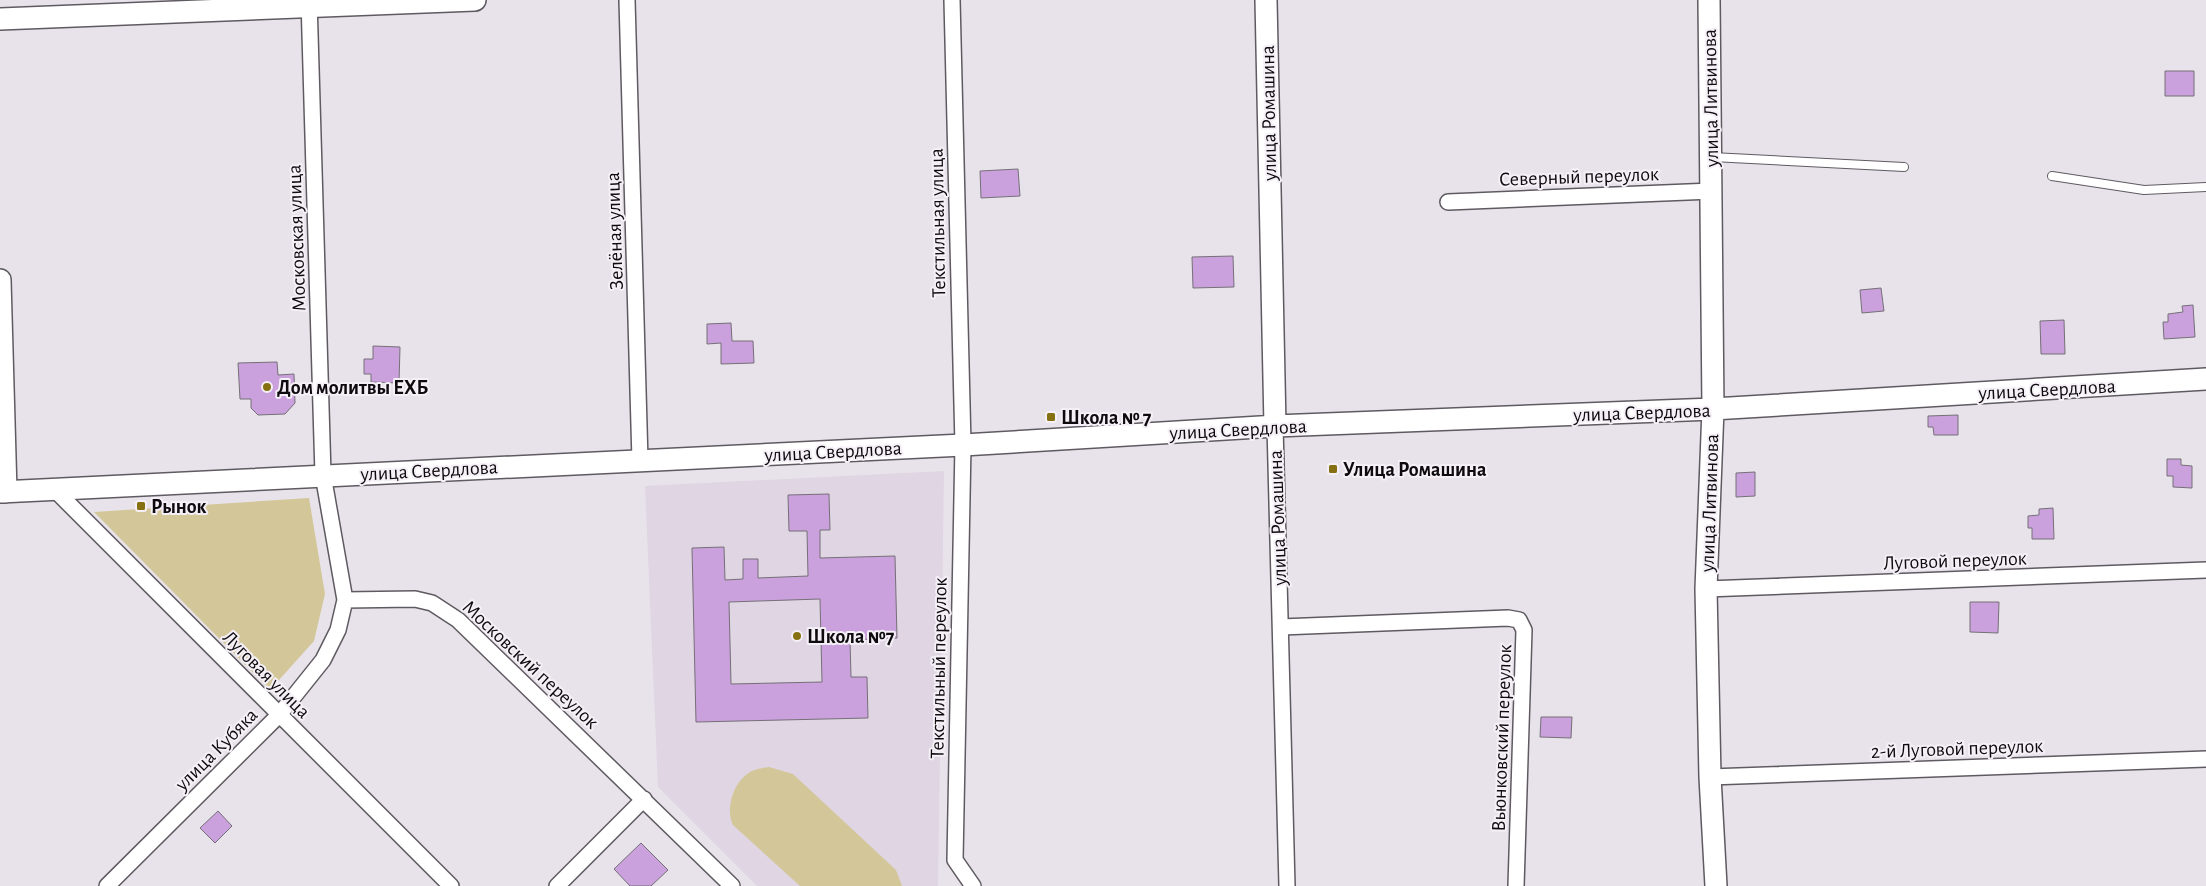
<svg xmlns="http://www.w3.org/2000/svg" width="2206" height="886" font-family="'Alegreya Sans',sans-serif">
  <rect width="100%" height="100%" fill="#e8e3ea"/>
  <path fill="#dfd5e3" d="M 944,471 L 938,886 L 757,886 L 658,787 L 645,486 Z"/>
  <path fill="#d3c79a" d="M 309,498 L 325,594 L 314,641 L 270,690 L 94,512 Z
    M 769,767 L 793,774 L 896,870 L 902,886 L 800,886 L 733,825 C 725,809 733,782 750,772 C 756,769 763,768 769,767 Z"/>
  <path fill="#caa1dc" stroke="#757077" fill-rule="evenodd" d="M 2165,71 L 2194,71 L 2194,96 L 2165,96 Z
    M 1018,169 L 1020,196 L 981,198 L 980,171 Z
    M 1233,256 L 1234,287 L 1193,288 L 1192,257 Z
    M 1881,288 L 1884,311 L 1862,313 L 1860,290 Z
    M 2193,305 L 2195,337 L 2164,339 L 2163,322 L 2168,322 L 2168,314 L 2183,312 L 2182,306 Z
    M 2064,320 L 2065,354 L 2041,354 L 2040,321 Z
    M 731,323 L 732,341 L 753,341 L 754,363 L 721,364 L 721,343 L 707,344 L 707,324 Z
    M 373,346 L 400,347 L 399,383 L 371,382 L 371,374 L 364,374 L 364,359 L 373,359 Z
    M 277,362 L 278,375 L 294,374 L 295,403 L 285,414 L 258,415 L 251,408 L 251,399 L 240,399 L 238,363 Z
    M 1958,415 L 1958,435 L 1934,435 L 1933,427 L 1928,427 L 1928,416 Z
    M 2167,459 L 2181,459 L 2181,465 L 2192,466 L 2192,488 L 2173,487 L 2173,476 L 2167,476 Z
    M 1755,472 L 1755,496 L 1736,497 L 1736,473 Z
    M 829,494 L 830,530 L 820,530 L 820,558 L 895,556 L 897,638 L 850,640 L 851,677 L 867,677 L 868,718 L 696,722 L 692,548 L 724,547 L 725,580 L 743,579 L 743,559 L 758,559 L 758,578 L 808,576 L 807,531 L 789,531 L 788,495 ZM 820,599 L 822,682 L 731,684 L 729,602 Z
    M 2053,508 L 2054,539 L 2032,539 L 2032,528 L 2028,528 L 2028,516 L 2039,515 L 2039,509 Z
    M 1970,602 L 1999,602 L 1998,633 L 1970,632 Z
    M 1541,717 L 1572,717 L 1571,738 L 1540,737 Z
    M 218,811 L 232,826 L 215,843 L 200,828 Z
    M 641,843 L 668,870 L 651,886 L 630,886 L 614,869 Z"/>
  <g fill="none" stroke-linecap="round" stroke-linejoin="round">
    <g stroke="#5f5a61" stroke-width="10">
      <path id="lane" d="M 1712,157 L 1904,167
        M 2052,176 L 2144,190 L 2206,187"/>
    </g>
    <g stroke="#5f5a61" stroke-width="18">
      <path id="street" d="M 309,0 L 323,475 L 345,600 L 415,599 L 432,603 L 458,620 L 732,886
        M 627,0 L 640,461
        M 952,0 L 963,445 L 955,860 L 973,886
        M 1448,202 L 1712,191
        M 1275,426 L 1287,886
        M 55,490 L 451,886
        M 1706,589 L 2206,570
        M 1281,627 L 1508,618 L 1519,620 L 1524,630 L 1516,886
        M 1710,777 L 2206,759
        M 107,886 L 279,715 L 323,660 L 338,630 L 345,600
        M 557,886 L 644,799"/>
    </g>
    <g stroke="#5f5a61" stroke-width="24">
      <path id="secondary" d="M 1266,0 L 1275,426
        M 1709,0 L 1713,409 L 1706,589 L 1710,777 L 1716,886
        M 0,19 L 475,0
        M 0,280 L 6,492
        M 0,492 L 963,445 L 1275,426 L 1713,409 L 2206,379"/>
    </g>
    <use href="#lane" stroke="#fff" stroke-width="8"/>
    <use href="#street" stroke="#fff" stroke-width="15"/>
    <use href="#secondary" stroke="#fff" stroke-width="21"/>
  </g>
  <g fill="#857112" stroke="#f5f0f7" stroke-width="2">
    <circle cx="267" cy="387" r="5"/>
    <rect x="1046" y="412" width="10" height="10" rx="2.5"/>
    <rect x="1328" y="464" width="10" height="10" rx="2.5"/>
    <rect x="136" y="501" width="10" height="10" rx="2.5"/>
    <circle cx="797" cy="636" r="5"/>
  </g>
  <g text-anchor="middle" stroke-width="4" stroke-linejoin="round" paint-order="stroke">
    <g font-size="20" fill="#0d0b0e" stroke="#f5f0f7">
      <text transform="translate(1710 98) rotate(-91)" y="7">улица Литвинова</text>
      <text transform="translate(1268 113) rotate(-91)" y="7">улица Ромашина</text>
      <text transform="translate(1579 176) rotate(-2)" y="7">Северный переулок</text>
      <text transform="translate(937 223) rotate(-91)" y="7">Текстильная улица</text>
      <text transform="translate(614 231) rotate(-92)" y="7">Зелёная улица</text>
      <text transform="translate(296 238) rotate(-92)" y="7">Московская улица</text>
      <text transform="translate(2047 389) rotate(-3)" y="7">улица Свердлова</text>
      <text transform="translate(1642 412) rotate(-2)" y="7">улица Свердлова</text>
      <text transform="translate(1238 429) rotate(-3)" y="7">улица Свердлова</text>
      <text transform="translate(833 451) rotate(-3)" y="7">улица Свердлова</text>
      <text transform="translate(429 470) rotate(-3)" y="7">улица Свердлова</text>
      <text transform="translate(1709 503) rotate(-88)" y="7">улица Литвинова</text>
      <text transform="translate(1277 518) rotate(-92)" y="7">улица Ромашина</text>
      <text transform="translate(1955 560) rotate(-2)" y="7">Луговой переулок</text>
      <text transform="translate(531 664) rotate(43)" y="7">Московский переулок</text>
      <text transform="translate(938 668) rotate(-89)" y="7">Текстильный переулок</text>
      <text transform="translate(267 674) rotate(45)" y="7">Луговая улица</text>
      <text transform="translate(1501 738) rotate(-88)" y="7">Вьюнковский переулок</text>
      <text transform="translate(1957 748) rotate(-2)" y="7">2-й Луговой переулок</text>
      <text transform="translate(216 749) rotate(-45)" y="7">улица Кубяка</text>
    </g>
    <g font-size="20" font-weight="bold" fill="#0d0b0e" stroke="#f5f0f7" text-anchor="start">
      <text x="277" y="394">Дом молитвы ЕХБ</text>
      <text x="1061" y="424">Школа № 7</text>
      <text x="1343" y="476">Улица Ромашина</text>
      <text x="151" y="513">Рынок</text>
      <text x="807" y="643">Школа №7</text>
    </g>
  </g>
</svg>
